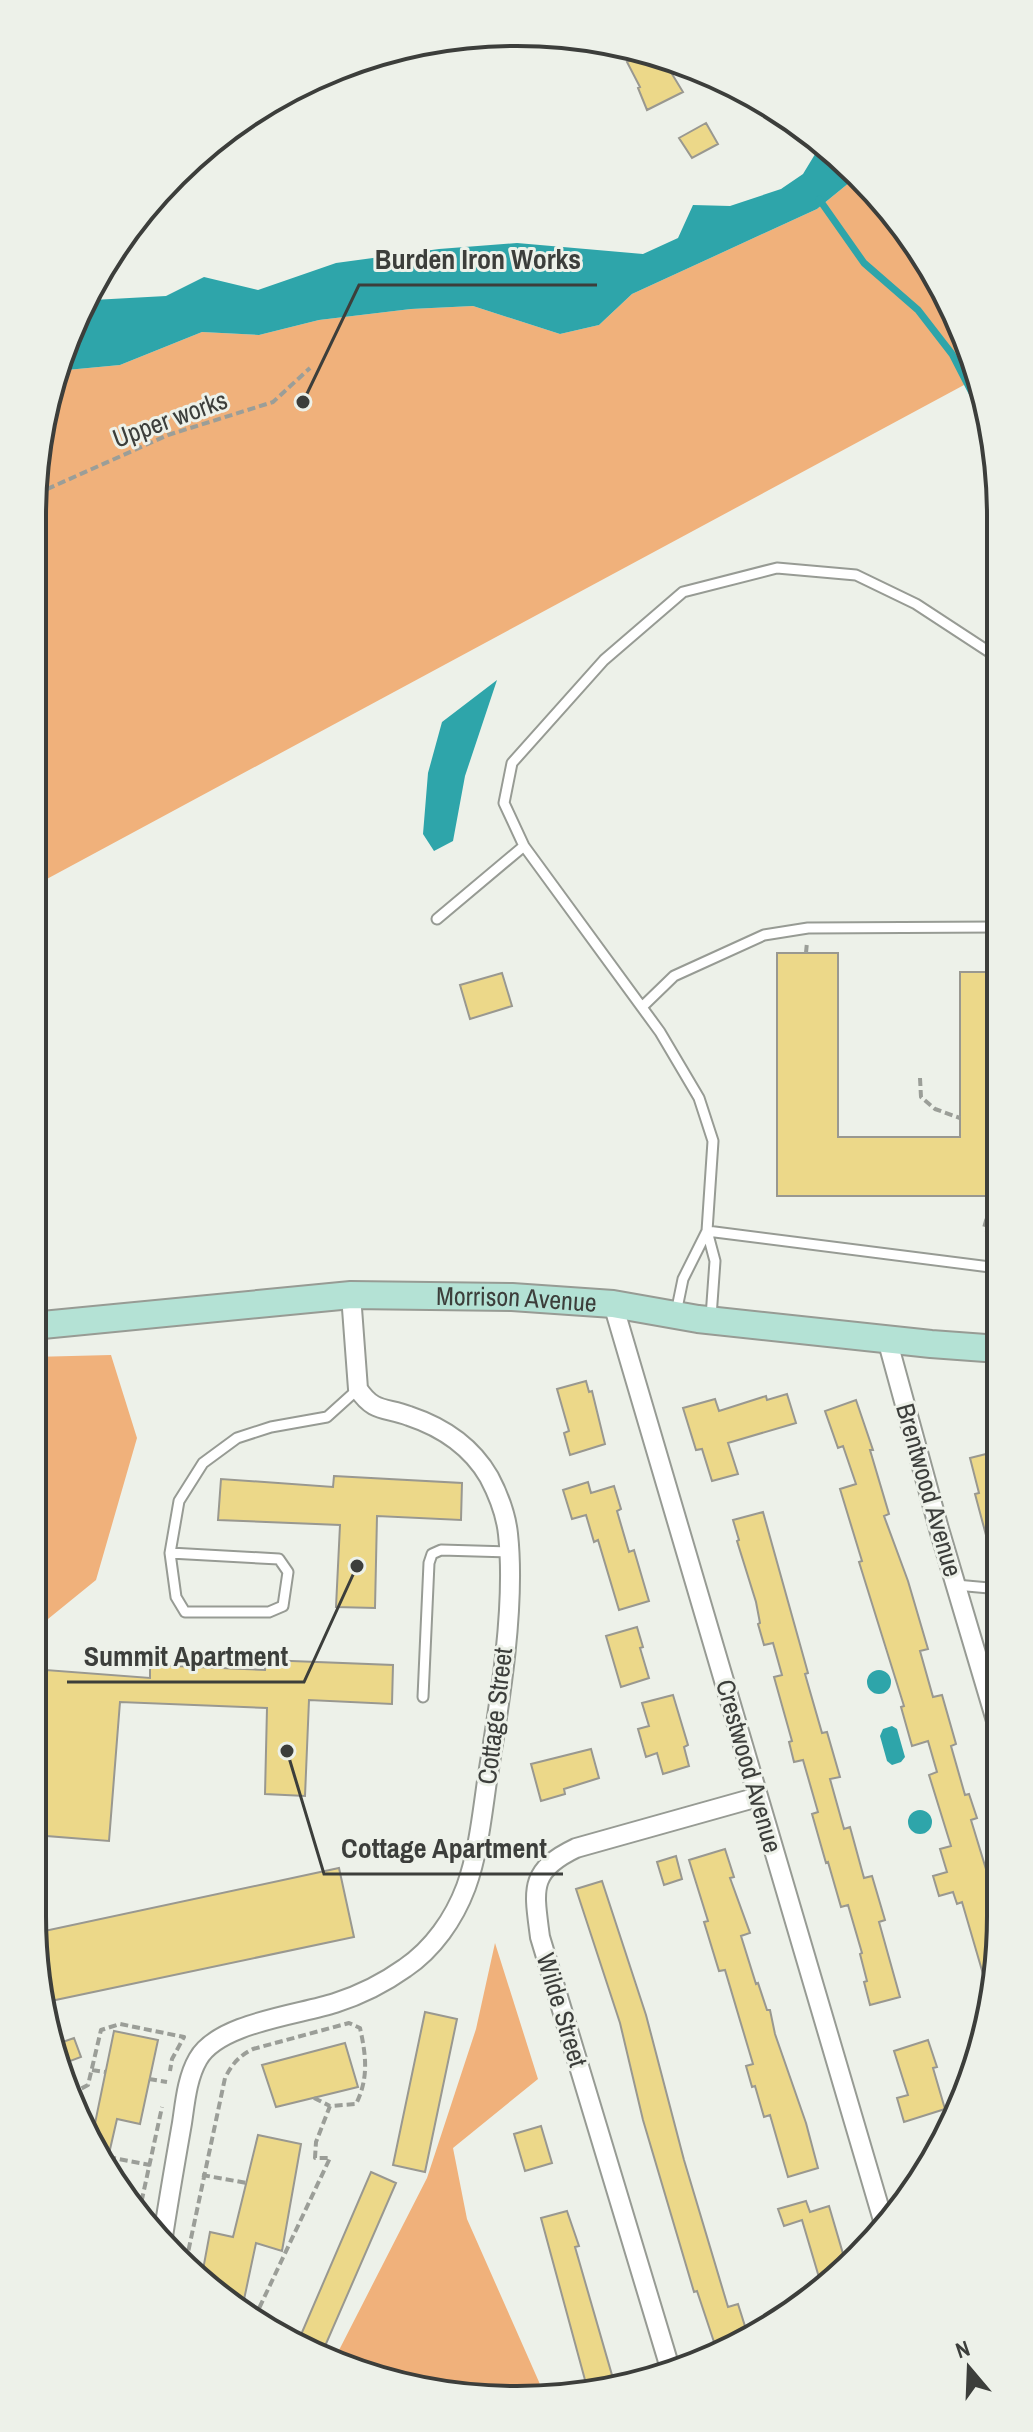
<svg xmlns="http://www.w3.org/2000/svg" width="1033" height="2432" font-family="'Archivo Narrow',sans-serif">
  <rect width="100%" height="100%" fill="#edf1e9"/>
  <path fill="#f0b17b" d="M 855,178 L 901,221 L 964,331 L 977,378 L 32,887 L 32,516 L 56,371 L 120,365 L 202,332 L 259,335 L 319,320 L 411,309 L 473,306 L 560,334 L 599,325 L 632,294 L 817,209 Z
    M 111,1355 L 137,1438 L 96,1580 L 32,1632 L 32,1357 Z
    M 495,1943 L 538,2079 L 453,2148 L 467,2219 L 543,2391 L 422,2391 L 335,2358 L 427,2178 L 476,2029 Z"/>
  <path fill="#2ea5aa" d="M 820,146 L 855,178 L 817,209 L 632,294 L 599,325 L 560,334 L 473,306 L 411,309 L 319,320 L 259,335 L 202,332 L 120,365 L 56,371 L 58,360 L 93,300 L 166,296 L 204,277 L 258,290 L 336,263 L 439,249 L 517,243 L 643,254 L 678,238 L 693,205 L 730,206 L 781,189 L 803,174 Z
    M 497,680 L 465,776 L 453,841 L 434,851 L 423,834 L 428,773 L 442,722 Z
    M867 1682a12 12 0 1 1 24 0a12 12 0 1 1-24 0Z
    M 892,1726 L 897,1729 L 905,1757 L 901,1762 L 892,1765 L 887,1761 L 880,1736 L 883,1729 Z
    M908 1822a12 12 0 1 1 24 0a12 12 0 1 1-24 0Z"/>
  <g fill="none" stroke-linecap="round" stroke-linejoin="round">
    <path stroke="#2ea5aa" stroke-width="7" d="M 819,199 L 864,263 L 918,310 L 952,354 L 990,428"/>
  </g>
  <path fill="#ecd889" stroke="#999890" stroke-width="2" d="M 643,54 L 661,56 L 683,92 L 647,110 L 638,88 L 640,87 L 627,62 Z
    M 706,123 L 718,144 L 692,158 L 679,138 Z
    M 777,953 L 838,953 L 838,1137 L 960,1137 L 960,972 L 998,972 L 999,1196 L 777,1196 Z
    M 502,973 L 512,1006 L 470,1019 L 460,985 Z
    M 586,1381 L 589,1392 L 592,1391 L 605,1444 L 570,1455 L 564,1433 L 569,1431 L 557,1389 Z
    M 787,1394 L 796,1423 L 728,1443 L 738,1474 L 712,1481 L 702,1449 L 696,1450 L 683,1408 L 715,1399 L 719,1411 L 766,1396 L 767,1400 Z
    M 856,1400 L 873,1450 L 870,1450 L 889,1514 L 884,1516 L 908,1581 L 928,1649 L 920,1651 L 933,1697 L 942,1695 L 956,1744 L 951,1746 L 965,1795 L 969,1794 L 977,1818 L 971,1820 L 986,1869 L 991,1868 L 1001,1901 L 988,1991 L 962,1902 L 957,1904 L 953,1892 L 939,1896 L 933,1876 L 947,1872 L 940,1849 L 951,1846 L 929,1775 L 937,1772 L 928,1741 L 912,1746 L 901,1707 L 904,1706 L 859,1562 L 862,1561 L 840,1489 L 856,1484 L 843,1446 L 838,1448 L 825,1411 Z
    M 994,1452 L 1000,1472 L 1000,1564 L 994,1565 L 975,1494 L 979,1493 L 970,1458 Z
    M 334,1476 L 462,1483 L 461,1520 L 377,1516 L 375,1608 L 336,1607 L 340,1525 L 218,1520 L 221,1479 L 333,1487 Z
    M 588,1482 L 591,1493 L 614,1486 L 621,1509 L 617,1511 L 629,1552 L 634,1550 L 649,1601 L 619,1610 L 598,1540 L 594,1542 L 586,1515 L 572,1519 L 563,1490 Z
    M 763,1512 L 808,1673 L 805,1674 L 822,1733 L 827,1732 L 840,1777 L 830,1779 L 844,1829 L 850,1827 L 864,1878 L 872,1876 L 885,1920 L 879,1922 L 900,1997 L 870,2005 L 864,1982 L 867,1981 L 860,1954 L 862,1953 L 848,1905 L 841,1907 L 828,1862 L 826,1863 L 812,1814 L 818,1812 L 803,1760 L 794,1762 L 789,1742 L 792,1741 L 774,1677 L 782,1675 L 773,1643 L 764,1645 L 758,1624 L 760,1623 L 756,1602 L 737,1541 L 739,1540 L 733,1520 Z
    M 637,1627 L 643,1647 L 640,1648 L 649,1678 L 621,1687 L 606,1636 Z
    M 266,1660 L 393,1665 L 392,1704 L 309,1700 L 305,1796 L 265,1794 L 267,1708 L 120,1702 L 109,1841 L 34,1835 L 46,1670 L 150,1678 L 150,1665 L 265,1670 Z
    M 673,1695 L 688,1745 L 684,1747 L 689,1766 L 663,1774 L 657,1753 L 646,1757 L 638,1729 L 649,1726 L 642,1703 Z
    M 591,1749 L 599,1778 L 564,1789 L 565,1794 L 541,1801 L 531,1764 Z
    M 725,1849 L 734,1877 L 730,1878 L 750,1933 L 741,1936 L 756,1984 L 758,1983 L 767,2010 L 770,2010 L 775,2034 L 806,2123 L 818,2168 L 788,2177 L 770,2115 L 764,2117 L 755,2086 L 752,2087 L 746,2066 L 753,2064 L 725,1970 L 719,1971 L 704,1922 L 708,1921 L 689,1860 Z
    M 676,1856 L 682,1879 L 664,1885 L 657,1862 Z
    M 339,1868 L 354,1937 L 46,2002 L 35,1933 Z
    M 602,1881 L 646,2015 L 684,2160 L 728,2307 L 738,2304 L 749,2339 L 717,2351 L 697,2291 L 694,2292 L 643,2120 L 620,2023 L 576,1889 Z
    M 425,2012 L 457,2019 L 425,2172 L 393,2165 Z
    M 114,2031 L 158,2040 L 140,2124 L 117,2119 L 108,2158 L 93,2133 Z
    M 74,2038 L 81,2057 L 57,2066 L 54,2045 Z
    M 928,2040 L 937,2067 L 933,2068 L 945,2109 L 904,2122 L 897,2098 L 908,2095 L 894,2051 Z
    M 345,2043 L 358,2087 L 276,2107 L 262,2065 Z
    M 541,2126 L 552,2163 L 525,2171 L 514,2134 Z
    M 258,2135 L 301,2144 L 282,2251 L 256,2243 L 242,2309 L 202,2275 L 210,2232 L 233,2237 Z
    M 371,2172 L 396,2183 L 322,2353 L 297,2344 Z
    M 806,2201 L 810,2212 L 829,2206 L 846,2264 L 821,2284 L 802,2220 L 784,2226 L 778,2209 Z
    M 567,2211 L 579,2246 L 575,2247 L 616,2389 L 611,2391 L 588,2391 L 541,2218 Z"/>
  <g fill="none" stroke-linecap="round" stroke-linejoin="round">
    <g stroke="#979b94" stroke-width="13">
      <path id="lane" d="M 437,919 L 524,846
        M 642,1007 L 674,976 L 764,935 L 808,928 L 998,927
        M 707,1231 L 990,1267 L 999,1261
        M 676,1313 L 683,1279 L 707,1231
        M 711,1317 L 715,1261 L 707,1231 L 713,1141 L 699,1098 L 660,1032 L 524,846 L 504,803 L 512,763 L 604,660 L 683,592 L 777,568 L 856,575 L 916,604 L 997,657
        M 170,1553 L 176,1597 L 185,1612 L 269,1612 L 283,1606 L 288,1572 L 279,1559 L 170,1553 L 179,1501 L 203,1463 L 237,1438 L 271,1427 L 327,1417 L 358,1389
        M 956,1585 L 1000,1589
        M 423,1697 L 429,1563 L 432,1554 L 441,1550 L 510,1552"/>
    </g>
    <g stroke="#979b94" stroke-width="22">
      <path id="street" d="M 613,1304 L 885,2227
        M 887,1339 L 939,1529 L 1000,1734
        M 162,2243 C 168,2203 175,2163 182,2123 C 185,2103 187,2078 198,2059 C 218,2023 298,2015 335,2003 C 360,1995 384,1983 405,1968 C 433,1949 454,1919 466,1887 C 478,1854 482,1816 487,1781 C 499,1707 516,1607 508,1534 C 506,1515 498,1494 489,1477 C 471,1446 442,1427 409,1416 C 385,1407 374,1413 358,1389 L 351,1295
        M 670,2368 L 540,1937 C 534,1890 528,1871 576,1848 L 758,1797"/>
    </g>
    <g stroke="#979b94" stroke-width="30">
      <g id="secondary">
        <path id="s1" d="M 32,1326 L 351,1295 L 512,1297 L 613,1304 L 698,1319 L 931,1344 L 999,1349"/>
      </g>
    </g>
    <path stroke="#9b9e98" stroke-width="4" stroke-dasharray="8 4" stroke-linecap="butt" d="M 36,494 L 168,435 L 273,402 L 310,368
      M 806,953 L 807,942
      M 991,972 L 992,942
      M 920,1078 L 921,1097 L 935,1109 L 960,1118
      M 993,1196 L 984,1228 L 999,1241
      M 92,2070 L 105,2072
      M 149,2079 L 167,2082
      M 71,2094 L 88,2085 L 101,2030 L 120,2024 L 184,2037 L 172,2059 L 170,2071
      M 314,2098 L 330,2106
      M 108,2157 L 150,2165
      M 202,2175 L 247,2183
      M 139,2213 L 162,2107
      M 186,2262 L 225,2078 C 232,2064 239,2056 253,2049 L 349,2023 L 360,2028 C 366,2055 369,2078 356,2104 L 330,2106 L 316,2142 L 315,2158 L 330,2158 L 254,2319"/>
    <use href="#lane" stroke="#fff" stroke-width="9"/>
    <use href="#street" stroke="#fff" stroke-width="18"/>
    <use href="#secondary" stroke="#b4e2d5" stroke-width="26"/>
  </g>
  <g text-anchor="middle" stroke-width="6" stroke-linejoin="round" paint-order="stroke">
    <g font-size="26" fill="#3c3e3b" stroke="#edf1e9">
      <text transform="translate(170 419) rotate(-20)" y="9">Upper works</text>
      <text dy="9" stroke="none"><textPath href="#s1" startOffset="486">Morrison Avenue</textPath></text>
      <text transform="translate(929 1490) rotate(74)" y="9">Brentwood Avenue</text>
      <text transform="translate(495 1716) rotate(-83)" y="9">Cottage Street</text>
      <text transform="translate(749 1766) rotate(74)" y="9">Crestwood Avenue</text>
      <text transform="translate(562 2010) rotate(73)" y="9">Wilde Street</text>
    </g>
  </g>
  <path d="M0 0H1033V2432H0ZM516 46H517A470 470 0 0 1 987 516V1916A470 470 0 0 1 517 2386H516A470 470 0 0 1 46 1916V516A470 470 0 0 1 516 46Z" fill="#edf1e9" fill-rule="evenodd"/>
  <path fill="none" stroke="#3c3e3b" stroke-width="4" d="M516 46H517A470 470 0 0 1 987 516V1916A470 470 0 0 1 517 2386H516A470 470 0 0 1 46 1916V516A470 470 0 0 1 516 46Z"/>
  <path fill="none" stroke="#3c3e3b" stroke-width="3" d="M303 402L359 285H597M357 1566L304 1682H67M287 1751L324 1874H563"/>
  <g fill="#3c3e3b" stroke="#edf1e9" stroke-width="3">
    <circle cx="303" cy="402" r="8"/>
    <circle cx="357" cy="1566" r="8"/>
    <circle cx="287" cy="1751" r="8"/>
  </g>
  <g font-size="28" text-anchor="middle" font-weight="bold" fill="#3c3e3b" stroke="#edf1e9" stroke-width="6" stroke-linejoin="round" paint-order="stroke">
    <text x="478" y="269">Burden Iron Works</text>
    <text x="186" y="1666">Summit Apartment</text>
    <text x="444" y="1858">Cottage Apartment</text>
  </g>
  <g transform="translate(969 2368) rotate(341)" stroke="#edf1e9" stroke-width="6" paint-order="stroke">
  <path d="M0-6L14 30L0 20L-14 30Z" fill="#3c3e3b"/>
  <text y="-12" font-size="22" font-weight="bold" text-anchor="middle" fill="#3c3e3b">N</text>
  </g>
</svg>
